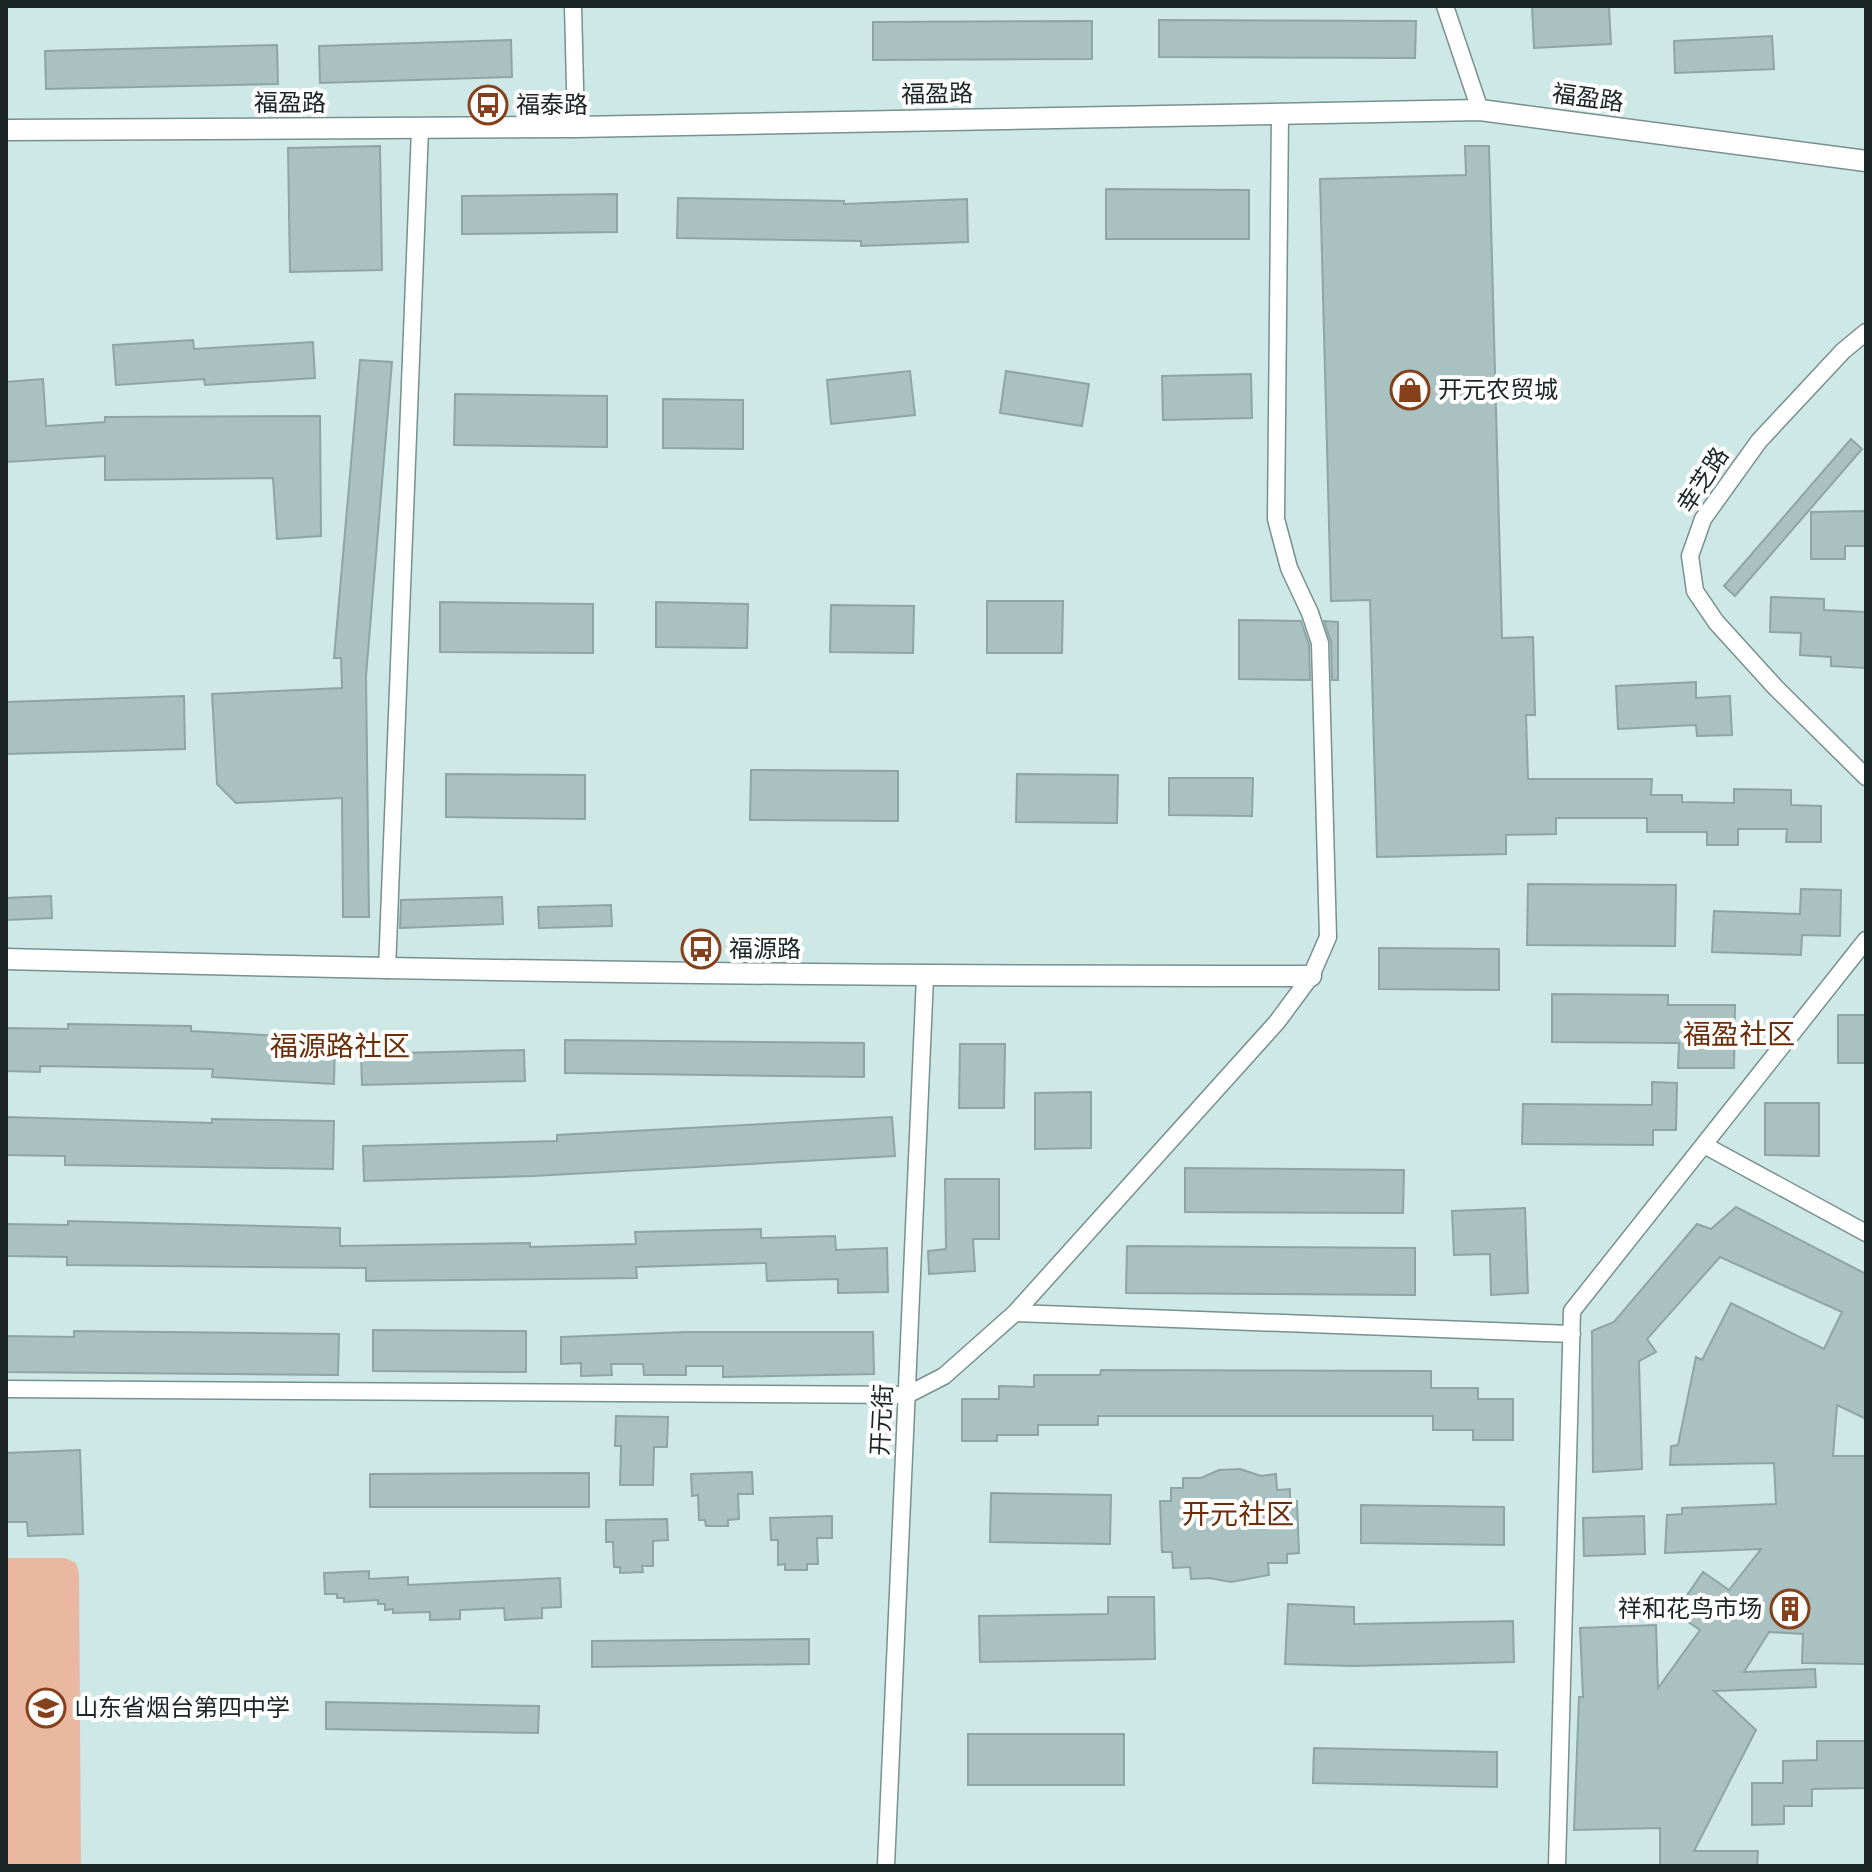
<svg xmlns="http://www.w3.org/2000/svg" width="1872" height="1872" font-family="'Exo 2','Noto Sans SC',sans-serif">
  <rect width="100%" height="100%" fill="#cee7e7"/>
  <path fill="#eab8a1" d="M 6,1558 L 65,1558 L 76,1563 L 79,1572 L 81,1866 L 6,1866 Z"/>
  <path fill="#a9c2c1" stroke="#8da5a5" stroke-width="2" d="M 1532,6 L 1609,6 L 1611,44 L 1534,48 Z
    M 1159,20 L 1416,21 L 1415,58 L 1159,57 Z
    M 1092,21 L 1092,59 L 873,60 L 873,22 Z
    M 1772,36 L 1774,69 L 1675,73 L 1674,41 Z
    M 511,40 L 512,77 L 320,83 L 319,46 Z
    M 277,45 L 278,84 L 46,89 L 45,51 Z
    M 380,146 L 382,270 L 290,272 L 288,148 Z
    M 1465,146 L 1489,146 L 1502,638 L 1533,637 L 1535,715 L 1526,715 L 1528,779 L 1652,779 L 1651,795 L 1682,795 L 1682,802 L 1734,803 L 1734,789 L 1791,790 L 1791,805 L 1821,806 L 1821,842 L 1786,842 L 1787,829 L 1738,829 L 1738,845 L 1707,845 L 1707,832 L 1647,832 L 1647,818 L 1556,818 L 1556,834 L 1506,835 L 1506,854 L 1377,857 L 1370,600 L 1331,601 L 1320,179 L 1466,175 Z
    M 1106,189 L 1249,190 L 1249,239 L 1106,239 Z
    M 617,194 L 617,232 L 462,234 L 462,196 Z
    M 678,198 L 844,201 L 844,204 L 967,199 L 968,242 L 861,246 L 861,241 L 677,238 Z
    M 193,340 L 194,349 L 313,342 L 315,378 L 205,385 L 204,379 L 116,385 L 113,345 Z
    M 360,360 L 392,362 L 366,676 L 369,917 L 343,917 L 342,798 L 236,803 L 217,784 L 212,694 L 342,688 L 341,658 L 334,658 Z
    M 910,371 L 915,415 L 831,424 L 827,380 Z
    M 1006,371 L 1089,384 L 1082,426 L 1000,413 Z
    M 1251,374 L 1252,418 L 1163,420 L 1162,376 Z
    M 43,379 L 46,426 L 105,422 L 105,417 L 320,416 L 321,536 L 277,539 L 273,478 L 105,480 L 105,456 L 6,462 L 6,382 Z
    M 455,394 L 607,396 L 607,447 L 454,445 Z
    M 663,399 L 743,400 L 743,449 L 663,448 Z
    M 1851,439 L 1862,449 L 1735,596 L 1724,586 Z
    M 1866,511 L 1866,546 L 1845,546 L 1845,559 L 1811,559 L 1811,512 Z
    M 1771,597 L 1824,599 L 1824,610 L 1866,612 L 1866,668 L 1831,666 L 1831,657 L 1800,655 L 1801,633 L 1770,632 Z
    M 987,601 L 1063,601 L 1062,653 L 987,653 Z
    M 440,602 L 593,604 L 593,653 L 440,652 Z
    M 656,602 L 748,604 L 747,648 L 656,647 Z
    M 831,605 L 914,606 L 913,653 L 830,652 Z
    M 1239,620 L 1301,621 L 1309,645 L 1310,680 L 1239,679 Z
    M 1324,621 L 1338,622 L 1338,680 L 1332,680 L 1331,642 Z
    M 1696,682 L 1696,698 L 1730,696 L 1732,735 L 1697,736 L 1696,725 L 1618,729 L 1616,686 Z
    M 184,696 L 185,749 L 6,754 L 6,702 Z
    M 751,770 L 898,771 L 898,821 L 750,820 Z
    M 446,774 L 585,775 L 585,819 L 446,817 Z
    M 1017,774 L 1118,775 L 1117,823 L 1016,822 Z
    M 1169,778 L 1253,778 L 1252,816 L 1169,815 Z
    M 1528,884 L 1676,885 L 1675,946 L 1527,945 Z
    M 1801,889 L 1841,890 L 1840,936 L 1802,935 L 1801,955 L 1712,952 L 1714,911 L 1800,914 Z
    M 51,896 L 52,918 L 6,920 L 6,898 Z
    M 502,897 L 503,924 L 400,928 L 401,900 Z
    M 611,905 L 612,926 L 539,928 L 538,907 Z
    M 1379,948 L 1499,949 L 1499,990 L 1379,989 Z
    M 1552,994 L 1668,995 L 1668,1005 L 1735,1005 L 1734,1068 L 1678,1068 L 1679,1043 L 1552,1042 Z
    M 1838,1015 L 1866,1015 L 1866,1063 L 1838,1063 Z
    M 68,1024 L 191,1026 L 191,1031 L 335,1039 L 334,1084 L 212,1077 L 213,1069 L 40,1066 L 40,1072 L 6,1071 L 6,1028 L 68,1029 Z
    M 565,1040 L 864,1043 L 864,1077 L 565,1073 Z
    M 960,1044 L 1005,1044 L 1004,1108 L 959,1108 Z
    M 524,1050 L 525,1081 L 362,1085 L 361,1054 Z
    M 1652,1082 L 1677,1083 L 1676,1130 L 1653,1130 L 1653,1145 L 1522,1144 L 1523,1104 L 1652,1105 Z
    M 1091,1092 L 1091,1148 L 1035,1149 L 1035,1093 Z
    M 1765,1103 L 1819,1103 L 1819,1156 L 1765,1155 Z
    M 6,1117 L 212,1123 L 212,1119 L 334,1121 L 333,1169 L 65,1165 L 65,1156 L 6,1155 Z
    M 892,1117 L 895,1156 L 533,1176 L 364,1181 L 363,1146 L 557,1141 L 557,1135 Z
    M 1185,1168 L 1404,1170 L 1403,1213 L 1185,1212 Z
    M 945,1179 L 999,1179 L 999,1239 L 973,1239 L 975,1271 L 929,1274 L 928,1251 L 946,1249 Z
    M 1736,1207 L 1866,1274 L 1866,1419 L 1837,1405 L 1833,1456 L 1866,1456 L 1866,1664 L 1802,1663 L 1803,1634 L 1769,1632 L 1744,1672 L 1815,1669 L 1816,1687 L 1714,1691 L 1756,1730 L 1694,1851 L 1758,1851 L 1757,1866 L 1660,1866 L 1660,1828 L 1574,1830 L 1579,1697 L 1583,1697 L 1580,1628 L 1656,1625 L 1658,1688 L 1700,1630 L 1675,1613 L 1703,1572 L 1729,1590 L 1761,1549 L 1665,1553 L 1667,1515 L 1682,1514 L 1682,1508 L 1776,1504 L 1774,1463 L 1670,1465 L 1671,1446 L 1678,1445 L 1696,1357 L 1702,1360 L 1731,1303 L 1824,1349 L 1842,1312 L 1720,1257 L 1647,1339 L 1656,1352 L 1639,1361 L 1642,1469 L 1593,1472 L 1592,1331 L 1614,1322 L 1697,1224 L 1711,1229 Z
    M 1525,1208 L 1528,1293 L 1491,1295 L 1490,1254 L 1454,1255 L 1452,1211 Z
    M 68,1221 L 340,1228 L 340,1246 L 530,1243 L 530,1247 L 636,1244 L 635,1232 L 761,1229 L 761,1238 L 835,1236 L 836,1250 L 887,1248 L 888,1292 L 838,1293 L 838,1279 L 767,1281 L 766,1263 L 636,1267 L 637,1278 L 366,1281 L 366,1268 L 67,1265 L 67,1257 L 6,1256 L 6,1224 L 68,1225 Z
    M 1127,1246 L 1415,1248 L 1415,1295 L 1126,1293 Z
    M 373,1330 L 526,1331 L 526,1372 L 373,1371 Z
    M 74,1331 L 339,1334 L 338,1375 L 6,1372 L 6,1336 L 74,1337 Z
    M 687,1332 L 873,1332 L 874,1374 L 723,1377 L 723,1366 L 686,1366 L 686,1375 L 644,1375 L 643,1364 L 611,1364 L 612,1375 L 581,1376 L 581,1363 L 561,1364 L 561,1337 Z
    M 1101,1370 L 1431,1371 L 1431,1388 L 1478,1388 L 1478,1399 L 1513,1399 L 1513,1440 L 1473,1440 L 1473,1430 L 1433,1430 L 1433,1416 L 1098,1416 L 1098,1425 L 1038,1425 L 1038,1435 L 997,1435 L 997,1441 L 962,1441 L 962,1399 L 999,1399 L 999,1386 L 1034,1387 L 1034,1375 L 1100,1375 Z
    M 616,1416 L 668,1417 L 667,1447 L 654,1447 L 653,1485 L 620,1485 L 621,1446 L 615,1446 Z
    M 80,1450 L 83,1534 L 28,1536 L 27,1522 L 6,1522 L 6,1453 Z
    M 1240,1469 L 1261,1476 L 1276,1474 L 1277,1490 L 1290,1489 L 1290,1501 L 1297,1501 L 1299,1553 L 1287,1554 L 1287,1563 L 1268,1563 L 1269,1575 L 1231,1582 L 1209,1578 L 1191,1579 L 1190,1567 L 1173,1568 L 1172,1552 L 1162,1552 L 1160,1501 L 1171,1501 L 1171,1488 L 1183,1488 L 1183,1478 L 1201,1478 L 1219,1470 Z
    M 752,1472 L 753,1494 L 738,1494 L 739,1519 L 728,1520 L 728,1526 L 706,1526 L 705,1520 L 699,1520 L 698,1495 L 692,1496 L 691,1474 Z
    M 589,1473 L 589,1507 L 370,1507 L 370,1474 Z
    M 991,1493 L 1111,1495 L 1110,1544 L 990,1542 Z
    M 1361,1505 L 1504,1507 L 1504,1545 L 1361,1543 Z
    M 832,1516 L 832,1538 L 817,1538 L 818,1564 L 807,1564 L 807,1570 L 785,1570 L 785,1564 L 778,1565 L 778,1540 L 771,1540 L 770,1518 Z
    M 1644,1516 L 1645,1554 L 1584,1556 L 1583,1518 Z
    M 667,1519 L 668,1540 L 653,1541 L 653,1566 L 642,1566 L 643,1572 L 620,1573 L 620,1567 L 614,1567 L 613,1542 L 606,1542 L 606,1520 Z
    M 369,1571 L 369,1579 L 408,1577 L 408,1585 L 560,1578 L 561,1607 L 542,1608 L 542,1618 L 505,1620 L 504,1608 L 460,1610 L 460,1619 L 430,1620 L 430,1612 L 393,1613 L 393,1609 L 385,1610 L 385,1604 L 378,1604 L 378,1600 L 344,1602 L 344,1598 L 337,1598 L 337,1594 L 325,1594 L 324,1573 Z
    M 1108,1597 L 1154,1597 L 1155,1659 L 980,1662 L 979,1616 L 1108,1614 Z
    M 1288,1604 L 1354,1607 L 1354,1624 L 1513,1621 L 1514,1662 L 1352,1666 L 1285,1664 Z
    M 809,1639 L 809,1664 L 592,1667 L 592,1641 Z
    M 326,1702 L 539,1706 L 538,1733 L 326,1729 Z
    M 968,1734 L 1124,1734 L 1124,1785 L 968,1785 Z
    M 1817,1741 L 1866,1741 L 1866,1788 L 1812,1789 L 1812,1806 L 1784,1806 L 1784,1824 L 1752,1825 L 1752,1783 L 1783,1783 L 1783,1761 L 1817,1760 Z
    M 1314,1748 L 1497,1752 L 1497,1787 L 1313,1783 Z"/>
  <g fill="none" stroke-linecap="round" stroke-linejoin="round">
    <g stroke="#78908f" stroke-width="19">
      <path id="minor" d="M 573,6 L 576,127
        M 1445,6 L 1480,110
        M 1866,332 L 1843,351 L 1759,441 L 1703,519 L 1690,556 L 1695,591 L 1716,622 L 1776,688 L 1866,777
        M 387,970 L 420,129
        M 1704,1145 L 1866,1233
        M 1015,1313 L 1572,1334
        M 6,1389 L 907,1395 L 944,1376 L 1015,1313 L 1277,1022 L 1311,976 L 1328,937 L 1320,643 L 1310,613 L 1289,568 L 1276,519 L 1280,113
        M 886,1866 L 925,977
        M 1557,1866 L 1572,1311 L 1866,940"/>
    </g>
    <g stroke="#78908f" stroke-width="23">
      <path id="tertiary" d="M 6,130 L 576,127 L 1480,110 L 1866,161
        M 6,959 C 441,971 876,977 1311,976"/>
    </g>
    <use href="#minor" stroke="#fff" stroke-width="16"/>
    <use href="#tertiary" stroke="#fff" stroke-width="20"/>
  </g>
  <defs>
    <g id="bus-ring" transform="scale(2)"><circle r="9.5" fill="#fff" stroke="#86401b" stroke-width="1.5"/><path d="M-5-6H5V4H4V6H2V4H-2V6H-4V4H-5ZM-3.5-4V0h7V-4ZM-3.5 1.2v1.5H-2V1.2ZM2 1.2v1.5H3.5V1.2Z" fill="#86401b"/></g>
    <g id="shop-ring" transform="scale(2)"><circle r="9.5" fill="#fff" stroke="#86401b" stroke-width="1.5"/><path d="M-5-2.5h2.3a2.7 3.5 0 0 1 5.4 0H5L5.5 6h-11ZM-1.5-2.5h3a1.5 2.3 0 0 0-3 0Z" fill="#86401b"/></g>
    <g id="building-ring" transform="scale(2)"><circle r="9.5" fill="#fff" stroke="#86401b" stroke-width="1.5"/><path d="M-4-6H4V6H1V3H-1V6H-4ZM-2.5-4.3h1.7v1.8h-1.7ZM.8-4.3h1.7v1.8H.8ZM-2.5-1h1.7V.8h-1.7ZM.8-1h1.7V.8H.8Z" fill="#86401b"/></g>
    <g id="school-ring" transform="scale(2)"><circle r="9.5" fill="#fff" stroke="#86401b" stroke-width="1.5"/><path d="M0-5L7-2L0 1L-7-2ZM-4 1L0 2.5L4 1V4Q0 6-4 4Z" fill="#86401b"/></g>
  </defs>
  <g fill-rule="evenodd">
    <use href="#bus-ring" x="488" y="105"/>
    <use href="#shop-ring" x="1410" y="390"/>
    <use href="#bus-ring" x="701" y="949"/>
    <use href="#building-ring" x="1790" y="1609"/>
    <use href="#school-ring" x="46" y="1708"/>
  </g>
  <g text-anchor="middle" stroke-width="8" stroke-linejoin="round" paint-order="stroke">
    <g font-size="24" fill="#1c2525" stroke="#fff">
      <text transform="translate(937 94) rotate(-1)" y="8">福盈路</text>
      <text transform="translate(1588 98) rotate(8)" y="8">福盈路</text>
      <text x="290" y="111">福盈路</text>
      <text transform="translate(1703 480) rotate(-57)" y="8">幸芝路</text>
      <text transform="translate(882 1420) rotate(-87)" y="8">开元街</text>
    </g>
    <g font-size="24" fill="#1c2525" stroke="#fff" text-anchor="start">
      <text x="516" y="113">福泰路</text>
      <text x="1438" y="398">开元农贸城</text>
      <text x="729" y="957">福源路</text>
      <text x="1762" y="1617" text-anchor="end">祥和花鸟市场</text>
      <text x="74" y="1716">山东省烟台第四中学</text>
    </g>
    <g font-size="28" fill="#6c2d09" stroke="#fff">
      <text x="1739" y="1044">福盈社区</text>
      <text x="340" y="1056">福源路社区</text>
      <text x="1238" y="1524">开元社区</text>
    </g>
  </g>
  <rect width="1872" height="1872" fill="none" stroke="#1c2525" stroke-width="16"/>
</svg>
